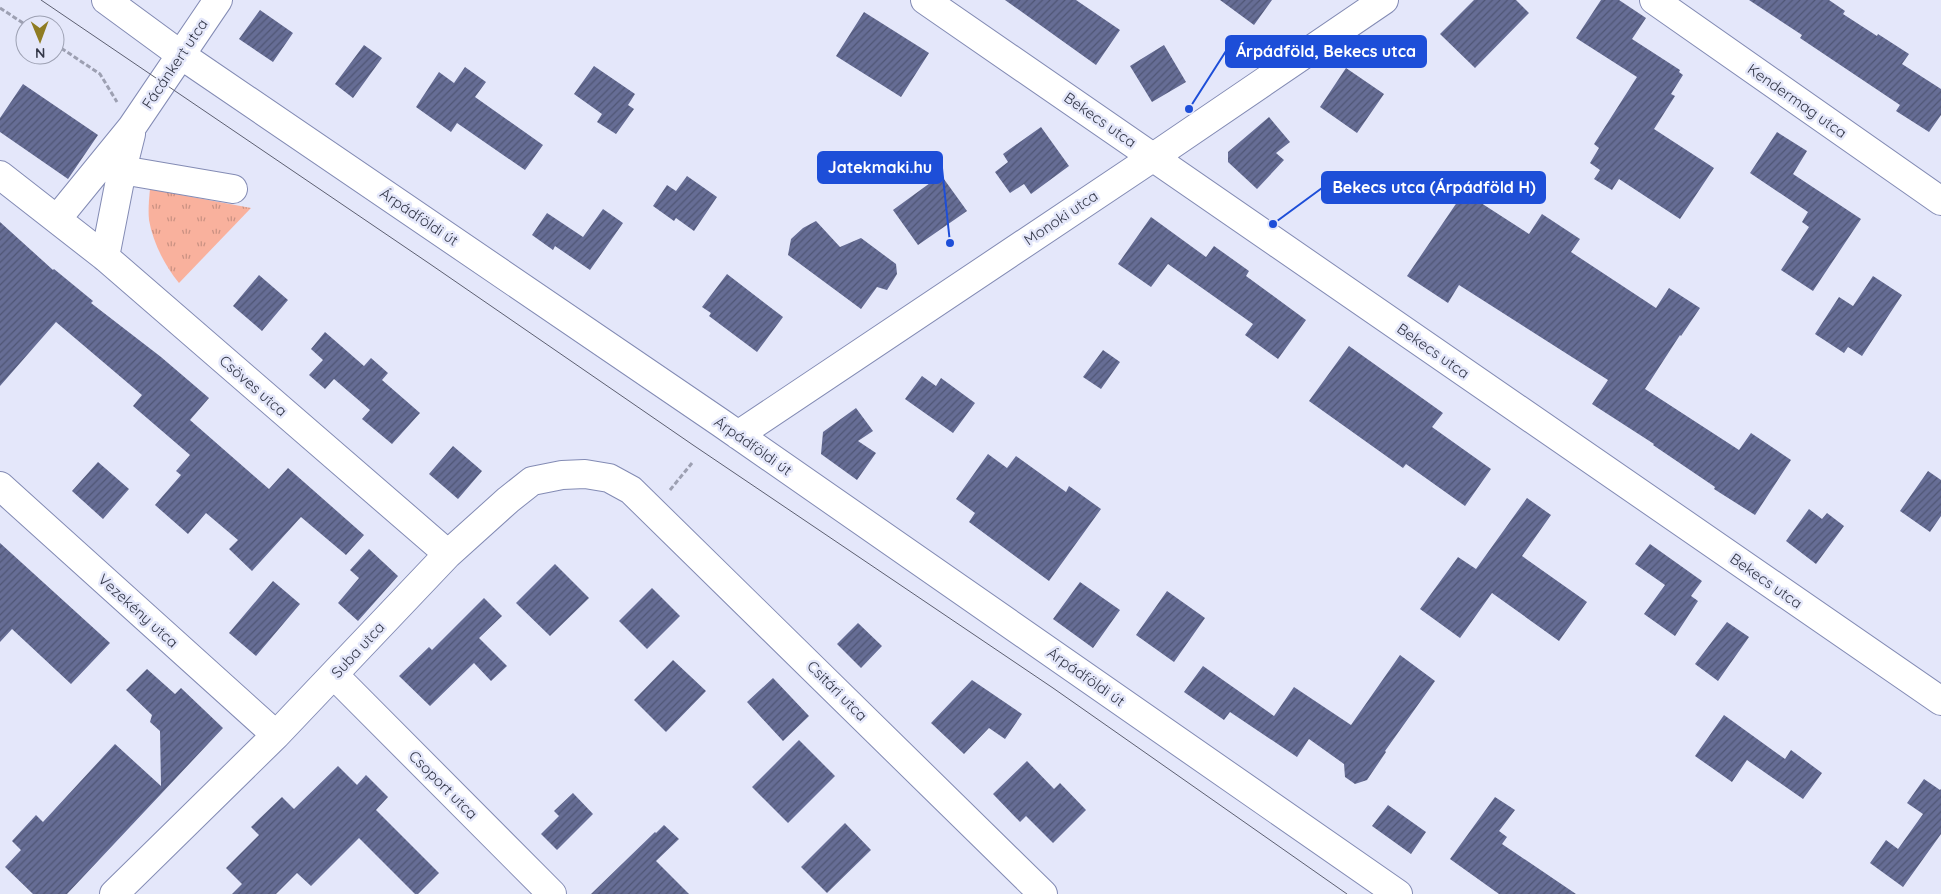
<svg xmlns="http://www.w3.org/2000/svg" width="1941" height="894" font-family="Quicksand,sans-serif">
  <defs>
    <pattern id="park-tufts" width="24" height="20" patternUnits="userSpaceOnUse" patternTransform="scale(1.25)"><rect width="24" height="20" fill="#f9b19d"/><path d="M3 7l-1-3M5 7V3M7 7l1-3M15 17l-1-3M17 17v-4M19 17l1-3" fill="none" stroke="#ca9182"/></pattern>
    <pattern id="building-hatch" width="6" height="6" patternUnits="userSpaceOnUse" patternTransform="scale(1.25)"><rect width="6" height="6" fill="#666d95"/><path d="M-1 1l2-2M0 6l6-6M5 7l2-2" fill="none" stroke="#505675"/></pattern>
  </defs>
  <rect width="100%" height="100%" fill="#e4e7fa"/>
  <path fill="url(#park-tufts)" d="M 150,189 L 251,208 L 179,283 C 165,266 153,243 149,220 C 148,210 149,199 150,189 Z"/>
  <path fill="url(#building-hatch)" d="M 1005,0 L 1076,0 L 1120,30 L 1096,65 Z
    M 1220,0 L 1272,0 L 1254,25 Z
    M 1474,0 L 1516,0 L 1529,13 L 1475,68 L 1440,34 Z
    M 1601,0 L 1619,0 L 1646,18 L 1632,39 L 1680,70 L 1679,72 L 1683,75 L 1671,94 L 1675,96 L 1654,129 L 1714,168 L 1680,219 L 1619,179 L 1612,190 L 1594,179 L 1600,170 L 1590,163 L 1599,148 L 1594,144 L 1637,77 L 1576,38 Z
    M 1749,0 L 1829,0 L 1845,11 L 1843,14 L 1877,36 L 1878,34 L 1909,54 L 1902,64 L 1941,89 L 1941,115 L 1929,132 L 1896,111 L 1900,105 L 1800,38 L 1802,35 Z
    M 260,10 L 293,33 L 273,62 L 239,39 Z
    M 864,12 L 929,53 L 901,97 L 836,56 Z
    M 364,45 L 382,58 L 353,98 L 335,84 Z
    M 1164,45 L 1186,82 L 1152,102 L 1130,66 Z
    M 594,66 L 635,94 L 628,105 L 634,109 L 616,134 L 597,122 L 602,114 L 574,94 Z
    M 465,67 L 486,82 L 475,97 L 543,145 L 525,170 L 457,123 L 451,132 L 416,107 L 439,72 L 454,83 Z
    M 1346,68 L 1384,94 L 1357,133 L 1320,107 Z
    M 23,84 L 98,135 L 68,179 L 0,132 L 0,118 Z
    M 1269,117 L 1290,142 L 1276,153 L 1284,160 L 1257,189 L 1228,162 L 1228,152 Z
    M 1041,127 L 1069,166 L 1031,194 L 1024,184 L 1010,193 L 995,172 L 1008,162 L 1003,154 Z
    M 1777,132 L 1807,151 L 1793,174 L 1861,219 L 1813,291 L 1781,270 L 1809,227 L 1802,222 L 1808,212 L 1750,173 Z
    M 941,175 L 967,211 L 918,245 L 893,210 Z
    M 687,176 L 717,197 L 694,231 L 676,218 L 674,221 L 653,206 L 667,185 L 676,191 Z
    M 1464,192 L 1529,234 L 1542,214 L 1580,239 L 1571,252 L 1656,308 L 1669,288 L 1700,308 L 1681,336 L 1680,335 L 1645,389 L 1739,450 L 1751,433 L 1791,460 L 1755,515 L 1714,489 L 1715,487 L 1653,445 L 1654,444 L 1592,404 L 1608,380 L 1459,285 L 1448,303 L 1407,276 Z
    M 603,209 L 623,223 L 590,270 L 555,246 L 553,250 L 532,235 L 547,213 L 583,237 Z
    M 1151,217 L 1206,257 L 1214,246 L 1249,271 L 1246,276 L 1306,320 L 1278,359 L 1245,335 L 1253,324 L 1168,264 L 1151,287 L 1118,264 Z
    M 816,221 L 840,247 L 861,238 L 896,264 L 897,274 L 887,290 L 877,287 L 861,309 L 788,255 L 791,239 L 803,228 Z
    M 0,222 L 53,270 L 54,269 L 93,301 L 91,303 L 161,357 L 209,398 L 190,420 L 269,489 L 288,468 L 364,535 L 346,555 L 301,517 L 252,571 L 229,549 L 238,540 L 206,513 L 188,534 L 155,505 L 181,475 L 176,471 L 190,455 L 133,406 L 142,395 L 56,322 L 0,386 Z
    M 727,274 L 783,317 L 757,352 L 709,316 L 711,313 L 702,307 Z
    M 259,275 L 288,300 L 262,331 L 233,306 Z
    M 1873,276 L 1902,295 L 1862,356 L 1848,347 L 1844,353 L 1815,334 L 1839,297 L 1853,306 Z
    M 325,332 L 364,366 L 371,358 L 388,373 L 382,380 L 420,413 L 392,444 L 362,419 L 370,410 L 334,379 L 325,389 L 309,375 L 323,360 L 311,349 Z
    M 1349,346 L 1443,413 L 1432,427 L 1491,469 L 1465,506 L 1406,464 L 1403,468 L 1309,401 Z
    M 1103,350 L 1120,362 L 1101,389 L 1083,377 Z
    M 922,376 L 936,386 L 941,378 L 975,403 L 953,433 L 905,399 Z
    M 856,408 L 873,431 L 858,441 L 876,453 L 857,480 L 821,454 L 823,432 Z
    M 453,446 L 482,471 L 458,499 L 429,474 Z
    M 988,454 L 1007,468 L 1016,456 L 1066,492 L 1069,486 L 1101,509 L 1049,581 L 969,522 L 975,513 L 956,499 Z
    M 98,462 L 129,489 L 103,519 L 72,491 Z
    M 1928,471 L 1941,480 L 1941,516 L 1930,532 L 1900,511 Z
    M 1527,498 L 1551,515 L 1522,556 L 1587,602 L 1559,641 L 1492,593 L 1460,638 L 1420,609 L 1458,557 L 1476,569 Z
    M 1809,509 L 1822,519 L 1827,513 L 1844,526 L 1816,564 L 1786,541 Z
    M 0,543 L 110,643 L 71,684 L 12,629 L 0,642 Z
    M 1650,544 L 1702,581 L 1691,596 L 1698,601 L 1675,636 L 1644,614 L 1665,585 L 1635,564 Z
    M 369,549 L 398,576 L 358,621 L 338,603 L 359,578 L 350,570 Z
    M 555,564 L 589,598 L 550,636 L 516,603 Z
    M 273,581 L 300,604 L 256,656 L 229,633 Z
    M 1080,582 L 1120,610 L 1093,648 L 1053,619 Z
    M 652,588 L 680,616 L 647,649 L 619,621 Z
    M 1167,591 L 1205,618 L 1174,662 L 1136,635 Z
    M 484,598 L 502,616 L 479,638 L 507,666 L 491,681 L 474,663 L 430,706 L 399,676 L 429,647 L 432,650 Z
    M 1727,622 L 1749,637 L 1718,681 L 1695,664 Z
    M 858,623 L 882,646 L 861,668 L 837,644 Z
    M 1400,655 L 1435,681 L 1385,751 L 1386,752 L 1367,780 L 1355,784 L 1345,777 L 1344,764 L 1309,739 L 1297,757 L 1230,712 L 1224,720 L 1184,692 L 1203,666 L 1274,716 L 1294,687 L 1351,725 Z
    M 673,660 L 706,691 L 666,732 L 634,700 Z
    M 147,669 L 175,694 L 181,688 L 223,728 L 67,894 L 33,894 L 5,867 L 21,850 L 12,841 L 36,815 L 43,822 L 115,744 L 161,786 L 160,731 L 150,722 L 152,715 L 126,690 Z
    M 773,678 L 809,716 L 783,741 L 747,702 Z
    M 972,680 L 1022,714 L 1005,739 L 989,728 L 964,754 L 931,723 Z
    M 1724,715 L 1785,759 L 1791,750 L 1822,773 L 1803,799 L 1747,760 L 1732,782 L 1695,756 Z
    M 799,740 L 835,776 L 788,823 L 752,787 Z
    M 1027,761 L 1054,789 L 1060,783 L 1086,810 L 1053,843 L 1026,816 L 1020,822 L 993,794 Z
    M 338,766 L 357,785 L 366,775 L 388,797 L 376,810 L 439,873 L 418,894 L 415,894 L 359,838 L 311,886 L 297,873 L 276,894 L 232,894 L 242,884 L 226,868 L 259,835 L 251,827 L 282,797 L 294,809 Z
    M 1924,779 L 1940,790 L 1941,789 L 1941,834 L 1903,887 L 1870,863 L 1886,840 L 1898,849 L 1923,814 L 1907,803 Z
    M 573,793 L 593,814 L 557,850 L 541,834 L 559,816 L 554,811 Z
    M 1495,797 L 1515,810 L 1499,831 L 1507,837 L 1502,844 L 1576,894 L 1499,894 L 1450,859 Z
    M 1388,805 L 1426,832 L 1411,854 L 1372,826 Z
    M 845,823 L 871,850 L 827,893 L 801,867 Z
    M 664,825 L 679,839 L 656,861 L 689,894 L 591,894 L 655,832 L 656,833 Z"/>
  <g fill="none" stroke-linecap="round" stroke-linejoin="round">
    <g stroke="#838bb4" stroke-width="30">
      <path id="minor" d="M 106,0 L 181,55 L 721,423 L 1398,894
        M 925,0 L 1941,701
        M 1654,0 L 1941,201
        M 122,170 L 233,189
        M 0,175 L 105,257 L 448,554
        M 57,219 L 132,127 L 218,0
        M 105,257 L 122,170 L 131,134
        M 738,435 L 1152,158 L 1384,0
        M 0,486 L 276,735
        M 334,675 L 552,894
        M 114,894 L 276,735 L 448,554 L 508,500 L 532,481 L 562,475 L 585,474 L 609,478 L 631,490 L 1043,894"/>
    </g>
    <path stroke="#9da0b2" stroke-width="3" stroke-dasharray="5 2.5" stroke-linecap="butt" d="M 0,8 L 26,25
      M 55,44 L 100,74 L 117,102
      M 670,490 L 692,463"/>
    <use href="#minor" stroke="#fff" stroke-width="28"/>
    <path stroke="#5c5f71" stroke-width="1" d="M 41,0 L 430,264 L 693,445 L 1053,688 L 1347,894"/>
  </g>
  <g text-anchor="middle" stroke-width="5" stroke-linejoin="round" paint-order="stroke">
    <g font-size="15" fill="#333748" stroke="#e4e7fa">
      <text transform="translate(175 64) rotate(-56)" y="5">Fácánkert utca</text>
      <text transform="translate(1797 101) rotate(35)" y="5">Kendermag utca</text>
      <text transform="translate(1100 120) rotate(35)" y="5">Bekecs utca</text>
      <text transform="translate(419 217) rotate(34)" y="5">Árpádföldi út</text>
      <text transform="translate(1061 218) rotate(-34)" y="5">Monoki utca</text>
      <text transform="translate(1433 351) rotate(35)" y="5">Bekecs utca</text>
      <text transform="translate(253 386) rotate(41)" y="5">Csöves utca</text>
      <text transform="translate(753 446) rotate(35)" y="5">Árpádföldi út</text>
      <text transform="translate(1766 581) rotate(35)" y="5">Bekecs utca</text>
      <text transform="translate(138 611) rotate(42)" y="5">Vezekény utca</text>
      <text transform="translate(358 650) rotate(-47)" y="5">Suba utca</text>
      <text transform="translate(1086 677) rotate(35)" y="5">Árpádföldi út</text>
      <text transform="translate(837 691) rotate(45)" y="5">Csitári utca</text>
      <text transform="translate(443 785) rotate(45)" y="5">Csoport utca</text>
    </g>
  </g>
  <path fill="none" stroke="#1d4ed8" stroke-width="2" d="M1189 109L1226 51M950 243L942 168M1273 224L1322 188"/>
  <g fill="#1d4ed8" stroke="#e4e7fa" stroke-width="2">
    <circle cx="1189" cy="109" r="5"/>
    <circle cx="950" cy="243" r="5"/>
    <circle cx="1273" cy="224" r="5"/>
  </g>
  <g fill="#1d4ed8" stroke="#1d4ed8" stroke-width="2">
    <rect x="1226" y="36" width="200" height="31" rx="5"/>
    <rect x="818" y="152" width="124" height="31" rx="5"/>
    <rect x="1322" y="172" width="223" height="31" rx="5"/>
  </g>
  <g font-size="16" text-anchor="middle" font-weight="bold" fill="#fff">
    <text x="1326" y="57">Árpádföld, Bekecs utca</text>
    <text x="880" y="173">Jatekmaki.hu</text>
    <text x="1434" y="193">Bekecs utca (Árpádföld H)</text>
  </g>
  <g transform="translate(40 40) rotate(179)"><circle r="24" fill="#e4e7fa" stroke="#9da1b3"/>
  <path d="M0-4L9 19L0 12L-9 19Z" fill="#8f7c22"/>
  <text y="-8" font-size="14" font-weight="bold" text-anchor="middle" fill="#333748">N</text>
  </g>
</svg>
